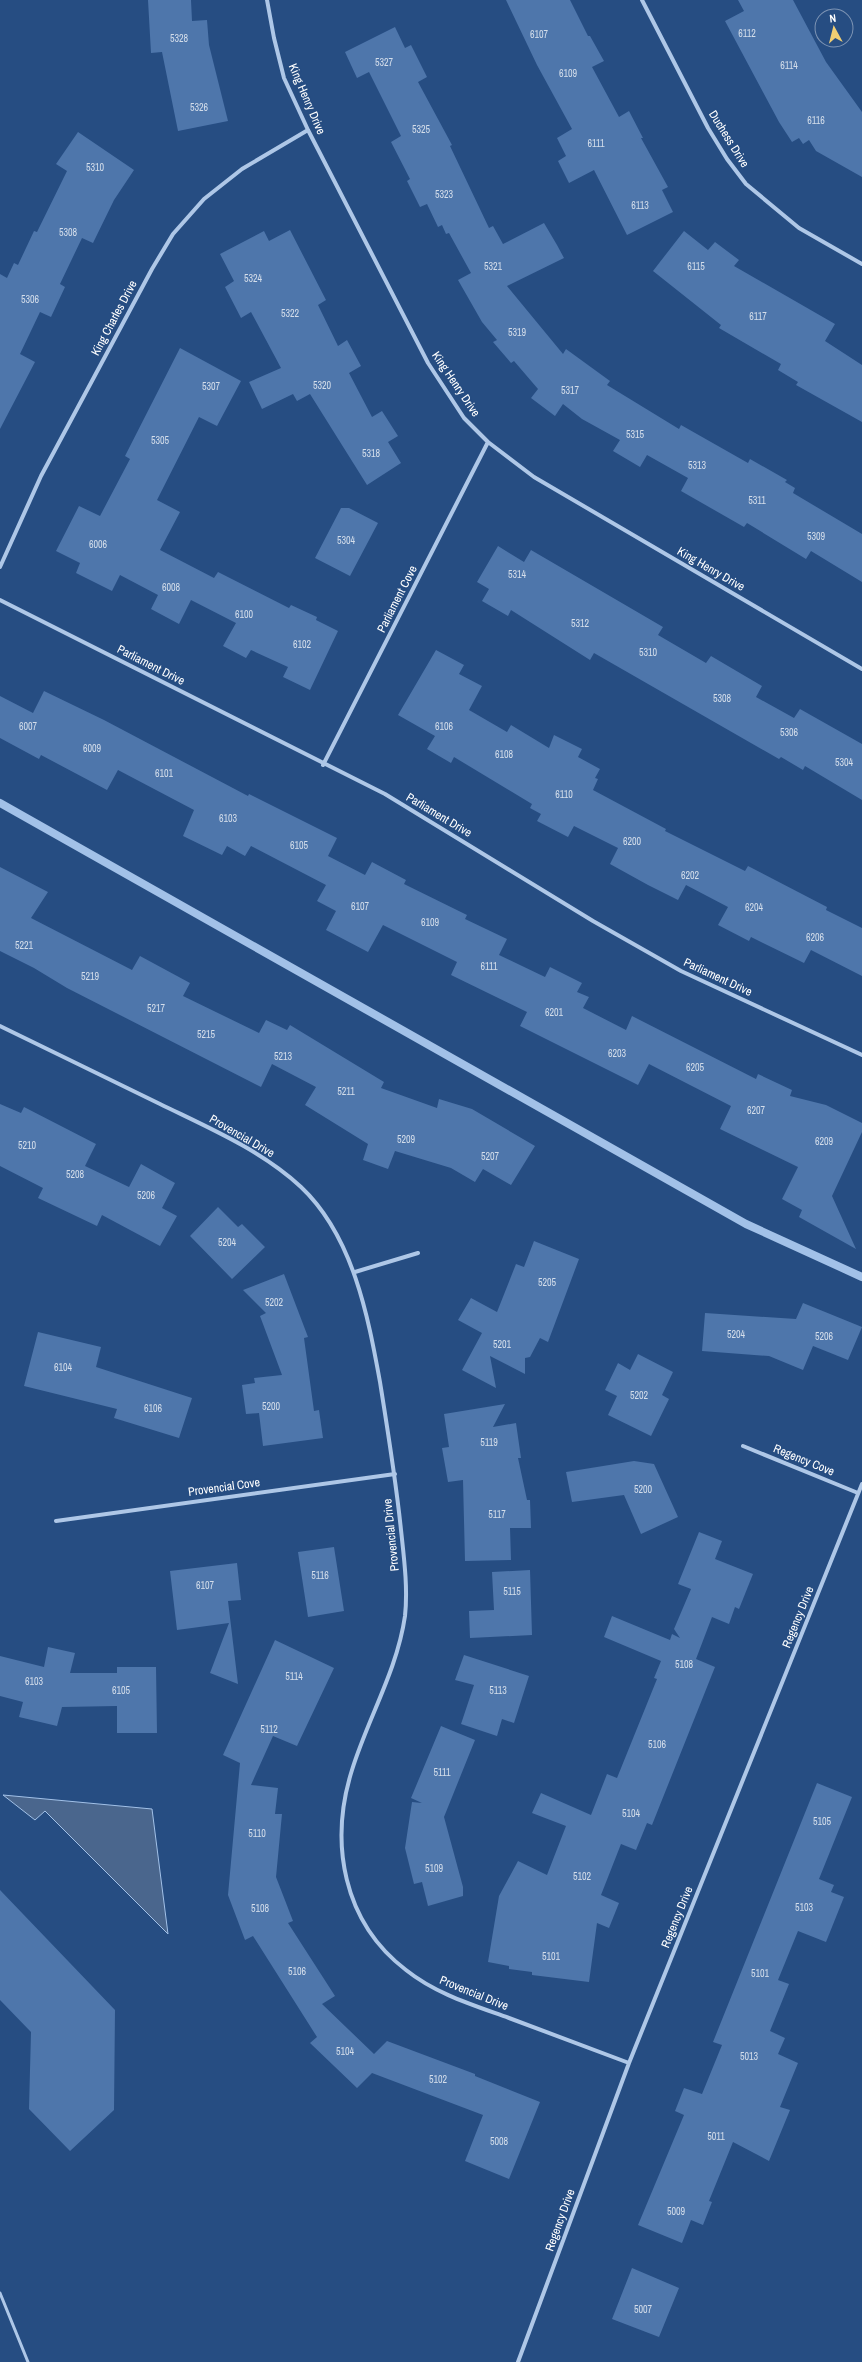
<svg xmlns="http://www.w3.org/2000/svg" width="862" height="2362" font-family="'Archivo Narrow',sans-serif">
  <rect width="100%" height="100%" fill="#264d82"/>
  <path fill="#4a668d" stroke="#a2c1e8" d="M 3,1795 L 152,1809 L 168,1934 L 45,1811 L 35,1820 Z"/>
  <g fill="none" stroke-linecap="round" stroke-linejoin="round">
    <path stroke="#a2c1e8" stroke-width="8" d="M 0,803 L 746,1224 L 862,1277"/>
  </g>
  <path fill="#4e76ab" d="M 148,0 L 191,0 L 192,21 L 207,20 L 209,45 L 228,121 L 178,131 L 162,52 L 151,53 Z
    M 506,0 L 570,0 L 588,36 L 590,36 L 604,61 L 592,67 L 619,117 L 629,111 L 643,138 L 641,138 L 668,187 L 662,190 L 673,212 L 627,235 L 594,170 L 569,183 L 558,161 L 566,156 L 557,138 L 572,129 L 537,65 Z
    M 738,0 L 793,0 L 826,62 L 862,112 L 862,177 L 816,151 L 809,140 L 803,144 L 799,138 L 792,142 L 779,122 L 725,21 L 744,11 Z
    M 395,27 L 405,48 L 411,45 L 427,77 L 418,82 L 452,145 L 450,146 L 489,228 L 493,226 L 503,244 L 544,223 L 557,245 L 564,258 L 507,286 L 563,354 L 566,349 L 610,381 L 607,385 L 679,429 L 681,425 L 748,463 L 750,459 L 787,480 L 785,482 L 795,488 L 793,493 L 862,534 L 862,582 L 811,551 L 806,559 L 747,523 L 744,527 L 681,491 L 688,478 L 647,455 L 640,467 L 613,451 L 620,440 L 582,419 L 563,404 L 555,416 L 531,398 L 538,389 L 514,361 L 511,363 L 493,342 L 497,340 L 482,322 L 458,280 L 471,273 L 449,233 L 446,234 L 442,225 L 438,227 L 427,204 L 420,207 L 407,181 L 410,179 L 391,142 L 401,136 L 369,72 L 357,78 L 345,52 Z
    M 78,132 L 134,170 L 114,200 L 93,243 L 82,238 L 60,284 L 65,287 L 51,317 L 40,312 L 20,354 L 35,362 L 0,429 L 0,274 L 7,278 L 14,263 L 18,265 L 34,231 L 37,232 L 67,171 L 56,164 Z
    M 290,230 L 326,300 L 318,305 L 338,346 L 347,340 L 361,366 L 349,373 L 372,417 L 382,411 L 398,436 L 388,442 L 401,463 L 367,485 L 310,394 L 297,401 L 293,394 L 262,409 L 249,382 L 281,368 L 251,312 L 241,318 L 225,287 L 234,281 L 220,254 L 264,231 L 269,241 Z
    M 684,231 L 708,250 L 715,242 L 739,260 L 734,266 L 835,324 L 825,341 L 862,365 L 862,422 L 796,385 L 798,382 L 778,370 L 781,364 L 719,328 L 721,325 L 653,271 Z
    M 180,348 L 241,381 L 217,426 L 199,417 L 157,500 L 180,512 L 160,550 L 214,578 L 218,572 L 289,608 L 291,605 L 317,617 L 316,620 L 338,631 L 310,690 L 283,677 L 288,667 L 251,650 L 246,658 L 223,646 L 236,623 L 191,600 L 179,624 L 151,609 L 158,595 L 120,575 L 112,591 L 76,573 L 80,563 L 56,551 L 79,506 L 100,516 L 130,459 L 125,456 Z
    M 341,508 L 349,508 L 378,523 L 350,576 L 315,558 Z
    M 498,546 L 524,562 L 531,550 L 663,627 L 658,635 L 706,663 L 711,656 L 762,686 L 756,697 L 794,718 L 800,709 L 862,744 L 862,800 L 805,766 L 803,770 L 781,757 L 779,759 L 594,653 L 590,660 L 511,610 L 508,616 L 482,601 L 489,589 L 477,582 Z
    M 436,650 L 464,665 L 459,674 L 482,686 L 469,710 L 507,732 L 511,725 L 549,748 L 554,735 L 582,749 L 578,757 L 600,769 L 595,778 L 598,779 L 593,790 L 666,829 L 665,831 L 745,871 L 748,866 L 827,907 L 826,910 L 862,928 L 862,976 L 811,950 L 804,963 L 751,937 L 749,941 L 718,925 L 728,907 L 686,885 L 678,900 L 648,885 L 610,864 L 618,848 L 574,826 L 568,837 L 537,821 L 541,814 L 530,808 L 532,804 L 454,757 L 451,763 L 427,749 L 435,736 L 398,715 Z
    M 44,691 L 104,720 L 248,796 L 249,794 L 337,838 L 328,856 L 365,875 L 372,862 L 406,880 L 404,884 L 467,915 L 465,919 L 507,939 L 499,955 L 545,977 L 550,967 L 582,983 L 577,992 L 589,997 L 583,1008 L 626,1030 L 632,1016 L 756,1079 L 758,1074 L 792,1090 L 790,1096 L 826,1105 L 862,1123 L 862,1132 L 832,1196 L 856,1249 L 799,1217 L 802,1210 L 782,1199 L 798,1167 L 720,1129 L 731,1106 L 649,1064 L 638,1085 L 520,1026 L 527,1012 L 451,975 L 457,962 L 383,925 L 368,952 L 326,930 L 336,911 L 317,901 L 326,885 L 251,846 L 245,856 L 227,846 L 222,855 L 183,836 L 194,810 L 118,770 L 107,790 L 41,755 L 39,759 L 0,738 L 0,696 L 33,713 Z
    M 0,867 L 48,892 L 31,918 L 132,970 L 140,956 L 190,983 L 183,996 L 259,1033 L 266,1020 L 287,1030 L 290,1025 L 384,1082 L 381,1088 L 437,1108 L 439,1099 L 472,1109 L 535,1146 L 511,1185 L 483,1169 L 475,1182 L 451,1168 L 395,1151 L 388,1169 L 363,1160 L 368,1144 L 305,1105 L 316,1087 L 272,1064 L 261,1087 L 67,988 L 34,968 L 0,951 Z
    M 0,1104 L 21,1113 L 24,1107 L 96,1144 L 85,1166 L 129,1187 L 141,1164 L 175,1183 L 162,1208 L 177,1216 L 160,1246 L 102,1215 L 97,1226 L 38,1198 L 43,1188 L 0,1166 Z
    M 218,1207 L 238,1227 L 242,1224 L 265,1247 L 232,1279 L 190,1236 Z
    M 534,1241 L 579,1259 L 548,1342 L 540,1338 L 530,1357 L 525,1358 L 525,1374 L 490,1356 L 496,1388 L 462,1370 L 482,1333 L 458,1320 L 471,1298 L 497,1312 L 516,1264 L 524,1267 Z
    M 284,1274 L 308,1337 L 304,1338 L 314,1411 L 319,1410 L 323,1438 L 263,1446 L 259,1413 L 246,1414 L 242,1385 L 255,1383 L 254,1378 L 282,1375 L 260,1316 L 266,1313 L 243,1290 Z
    M 803,1303 L 862,1327 L 848,1360 L 813,1346 L 803,1370 L 769,1356 L 702,1351 L 705,1313 L 796,1319 Z
    M 38,1332 L 101,1347 L 96,1367 L 192,1398 L 179,1438 L 114,1418 L 117,1409 L 24,1386 Z
    M 638,1354 L 673,1372 L 662,1395 L 669,1399 L 651,1436 L 608,1415 L 617,1396 L 605,1390 L 618,1363 L 630,1370 Z
    M 505,1404 L 493,1427 L 516,1423 L 521,1458 L 518,1458 L 527,1500 L 530,1500 L 531,1528 L 510,1528 L 511,1560 L 465,1561 L 463,1480 L 448,1482 L 442,1448 L 449,1447 L 444,1414 Z
    M 634,1461 L 654,1464 L 678,1517 L 641,1534 L 624,1495 L 572,1502 L 566,1472 Z
    M 699,1532 L 722,1541 L 715,1559 L 753,1574 L 739,1609 L 735,1607 L 729,1624 L 712,1617 L 696,1659 L 715,1667 L 652,1825 L 647,1823 L 636,1850 L 621,1844 L 601,1895 L 619,1903 L 609,1928 L 597,1923 L 589,1982 L 532,1975 L 532,1972 L 509,1969 L 509,1966 L 488,1962 L 499,1896 L 518,1861 L 547,1875 L 566,1826 L 532,1813 L 541,1793 L 591,1815 L 607,1774 L 617,1778 L 657,1679 L 654,1678 L 661,1661 L 604,1637 L 612,1616 L 670,1640 L 672,1634 L 680,1638 L 674,1629 L 691,1589 L 678,1584 Z
    M 334,1547 L 344,1611 L 308,1617 L 298,1552 Z
    M 237,1563 L 241,1600 L 228,1601 L 238,1684 L 210,1673 L 229,1623 L 177,1630 L 170,1571 Z
    M 530,1570 L 532,1635 L 470,1638 L 469,1611 L 494,1610 L 492,1572 Z
    M 275,1640 L 334,1668 L 297,1746 L 273,1736 L 251,1785 L 278,1788 L 275,1814 L 282,1814 L 276,1877 L 293,1921 L 288,1923 L 335,1996 L 322,2004 L 374,2054 L 387,2041 L 475,2074 L 475,2076 L 540,2102 L 509,2179 L 465,2161 L 483,2115 L 372,2073 L 357,2088 L 310,2043 L 317,2037 L 253,1936 L 245,1940 L 228,1895 L 240,1763 L 223,1755 Z
    M 48,1647 L 75,1653 L 70,1673 L 117,1673 L 117,1667 L 156,1667 L 157,1733 L 117,1733 L 117,1706 L 62,1707 L 57,1726 L 19,1717 L 23,1702 L 0,1696 L 0,1656 L 44,1667 Z
    M 464,1655 L 529,1676 L 514,1723 L 502,1719 L 497,1736 L 461,1724 L 474,1685 L 455,1680 Z
    M 441,1726 L 475,1740 L 444,1817 L 463,1887 L 463,1896 L 428,1906 L 422,1882 L 414,1884 L 405,1848 L 412,1802 L 422,1803 L 411,1798 Z
    M 817,1783 L 852,1797 L 819,1879 L 834,1885 L 831,1892 L 844,1897 L 826,1942 L 798,1931 L 778,1980 L 789,1984 L 770,2031 L 785,2038 L 778,2054 L 798,2063 L 780,2107 L 790,2110 L 769,2161 L 733,2142 L 709,2201 L 712,2202 L 703,2225 L 691,2220 L 682,2243 L 638,2225 L 684,2115 L 675,2111 L 684,2088 L 702,2094 L 722,2045 L 713,2042 Z
    M 0,1890 L 115,2010 L 114,2110 L 70,2151 L 29,2109 L 31,2032 L 0,2000 Z
    M 632,2268 L 679,2288 L 659,2337 L 612,2319 Z"/>
  <g fill="none" stroke-linecap="round" stroke-linejoin="round">
    <path stroke="#aec7e7" stroke-width="3" d="M 0,2293 L 28,2362"/>
    <path stroke="#aec7e7" stroke-width="4" d="M 267,0 L 274,38 L 284,78 L 308,130 L 428,363 L 464,418 L 488,442 L 534,477 L 862,669
      M 642,0 L 708,128 L 727,159 L 746,184 L 799,228 L 862,264
      M 0,567 L 41,476 L 152,269 L 173,234 L 204,199 L 242,169 L 308,130
      M 0,600 L 385,794 L 593,921 L 681,971 L 862,1055
      M 323,765 L 488,442
      M 0,1026 C 53,1052 107,1078 160,1104 C 209,1128 261,1150 301,1187 C 353,1236 368,1316 380,1382 C 388,1432 396,1481 401,1530 C 404,1558 408,1588 405,1616 C 397,1671 368,1718 352,1770 C 329,1843 343,1922 406,1970 C 436,1994 473,2005 509,2018 C 549,2033 589,2048 629,2063
      M 355,1272 L 418,1253
      M 743,1446 L 858,1493
      M 56,1521 L 395,1474
      M 518,2362 L 629,2063 L 862,1484"/>
  </g>
  <g text-anchor="middle" stroke-width="3" stroke-linejoin="round" paint-order="stroke">
    <g font-size="10" fill="#d3ddea">
      <text x="747" y="37">6112</text>
      <text x="539" y="38">6107</text>
      <text x="179" y="42">5328</text>
      <text x="384" y="66">5327</text>
      <text x="789" y="69">6114</text>
      <text x="568" y="77">6109</text>
      <text x="199" y="111">5326</text>
      <text x="816" y="124">6116</text>
      <text x="421" y="133">5325</text>
      <text x="596" y="147">6111</text>
      <text x="95" y="171">5310</text>
      <text x="444" y="198">5323</text>
      <text x="640" y="209">6113</text>
      <text x="68" y="236">5308</text>
      <text x="493" y="270">5321</text>
      <text x="696" y="270">6115</text>
      <text x="253" y="282">5324</text>
      <text x="30" y="303">5306</text>
      <text x="290" y="317">5322</text>
      <text x="758" y="320">6117</text>
      <text x="517" y="336">5319</text>
      <text x="322" y="389">5320</text>
      <text x="211" y="390">5307</text>
      <text x="570" y="394">5317</text>
      <text x="635" y="438">5315</text>
      <text x="160" y="444">5305</text>
      <text x="371" y="457">5318</text>
      <text x="697" y="469">5313</text>
      <text x="757" y="504">5311</text>
      <text x="816" y="540">5309</text>
      <text x="346" y="544">5304</text>
      <text x="98" y="548">6006</text>
      <text x="517" y="578">5314</text>
      <text x="171" y="591">6008</text>
      <text x="244" y="618">6100</text>
      <text x="580" y="627">5312</text>
      <text x="302" y="648">6102</text>
      <text x="648" y="656">5310</text>
      <text x="722" y="702">5308</text>
      <text x="28" y="730">6007</text>
      <text x="444" y="730">6106</text>
      <text x="789" y="736">5306</text>
      <text x="92" y="752">6009</text>
      <text x="504" y="758">6108</text>
      <text x="844" y="766">5304</text>
      <text x="164" y="777">6101</text>
      <text x="564" y="798">6110</text>
      <text x="228" y="822">6103</text>
      <text x="632" y="845">6200</text>
      <text x="299" y="849">6105</text>
      <text x="690" y="879">6202</text>
      <text x="360" y="910">6107</text>
      <text x="754" y="911">6204</text>
      <text x="430" y="926">6109</text>
      <text x="815" y="941">6206</text>
      <text x="24" y="949">5221</text>
      <text x="489" y="970">6111</text>
      <text x="90" y="980">5219</text>
      <text x="156" y="1012">5217</text>
      <text x="554" y="1016">6201</text>
      <text x="206" y="1038">5215</text>
      <text x="617" y="1057">6203</text>
      <text x="283" y="1060">5213</text>
      <text x="695" y="1071">6205</text>
      <text x="346" y="1095">5211</text>
      <text x="756" y="1114">6207</text>
      <text x="406" y="1143">5209</text>
      <text x="824" y="1145">6209</text>
      <text x="27" y="1149">5210</text>
      <text x="490" y="1160">5207</text>
      <text x="75" y="1178">5208</text>
      <text x="146" y="1199">5206</text>
      <text x="227" y="1246">5204</text>
      <text x="547" y="1286">5205</text>
      <text x="274" y="1306">5202</text>
      <text x="736" y="1338">5204</text>
      <text x="824" y="1340">5206</text>
      <text x="502" y="1348">5201</text>
      <text x="63" y="1371">6104</text>
      <text x="639" y="1399">5202</text>
      <text x="271" y="1410">5200</text>
      <text x="153" y="1412">6106</text>
      <text x="489" y="1446">5119</text>
      <text x="643" y="1493">5200</text>
      <text x="497" y="1518">5117</text>
      <text x="320" y="1579">5116</text>
      <text x="205" y="1589">6107</text>
      <text x="512" y="1595">5115</text>
      <text x="684" y="1668">5108</text>
      <text x="294" y="1680">5114</text>
      <text x="34" y="1685">6103</text>
      <text x="121" y="1694">6105</text>
      <text x="498" y="1694">5113</text>
      <text x="269" y="1733">5112</text>
      <text x="657" y="1748">5106</text>
      <text x="442" y="1776">5111</text>
      <text x="631" y="1817">5104</text>
      <text x="822" y="1825">5105</text>
      <text x="257" y="1837">5110</text>
      <text x="434" y="1872">5109</text>
      <text x="582" y="1880">5102</text>
      <text x="804" y="1911">5103</text>
      <text x="260" y="1912">5108</text>
      <text x="551" y="1960">5101</text>
      <text x="297" y="1975">5106</text>
      <text x="760" y="1977">5101</text>
      <text x="345" y="2055">5104</text>
      <text x="749" y="2060">5013</text>
      <text x="438" y="2083">5102</text>
      <text x="716" y="2140">5011</text>
      <text x="499" y="2145">5008</text>
      <text x="676" y="2215">5009</text>
      <text x="643" y="2313">5007</text>
    </g>
    <g font-size="12" fill="#fff" stroke="#264d82">
      <text transform="translate(307 99) rotate(67)" y="4">King Henry Drive</text>
      <text transform="translate(729 139) rotate(58)" y="4">Duchess Drive</text>
      <text transform="translate(114 318) rotate(-62)" y="4">King Charles Drive</text>
      <text transform="translate(456 384) rotate(56)" y="4">King Henry Drive</text>
      <text transform="translate(711 569) rotate(30)" y="4">King Henry Drive</text>
      <text transform="translate(397 599) rotate(-63)" y="4">Parliament Cove</text>
      <text transform="translate(151 665) rotate(27)" y="4">Parliament Drive</text>
      <text transform="translate(439 815) rotate(31)" y="4">Parliament Drive</text>
      <text transform="translate(718 977) rotate(25)" y="4">Parliament Drive</text>
      <text transform="translate(242 1136) rotate(30)" y="4">Provencial Drive</text>
      <text transform="translate(804 1460) rotate(22)" y="4">Regency Cove</text>
      <text transform="translate(224 1487) rotate(-8)" y="4">Provencial Cove</text>
      <text transform="translate(391 1535) rotate(-96)" y="4">Provencial Drive</text>
      <text transform="translate(798 1617) rotate(-68)" y="4">Regency Drive</text>
      <text transform="translate(677 1917) rotate(-68)" y="4">Regency Drive</text>
      <text transform="translate(474 1993) rotate(22)" y="4">Provencial Drive</text>
      <text transform="translate(560 2220) rotate(-70)" y="4">Regency Drive</text>
    </g>
  </g>
  <g transform="translate(834 28) rotate(353)"><circle r="19" fill="#264d82" stroke="#7d94b4"/>
  <path d="M0-3L7 15L0 10L-7 15Z" fill="#f0ce73"/>
  <text y="-6" font-size="11" font-weight="bold" text-anchor="middle" fill="#ffffff">N</text>
  </g>
</svg>
